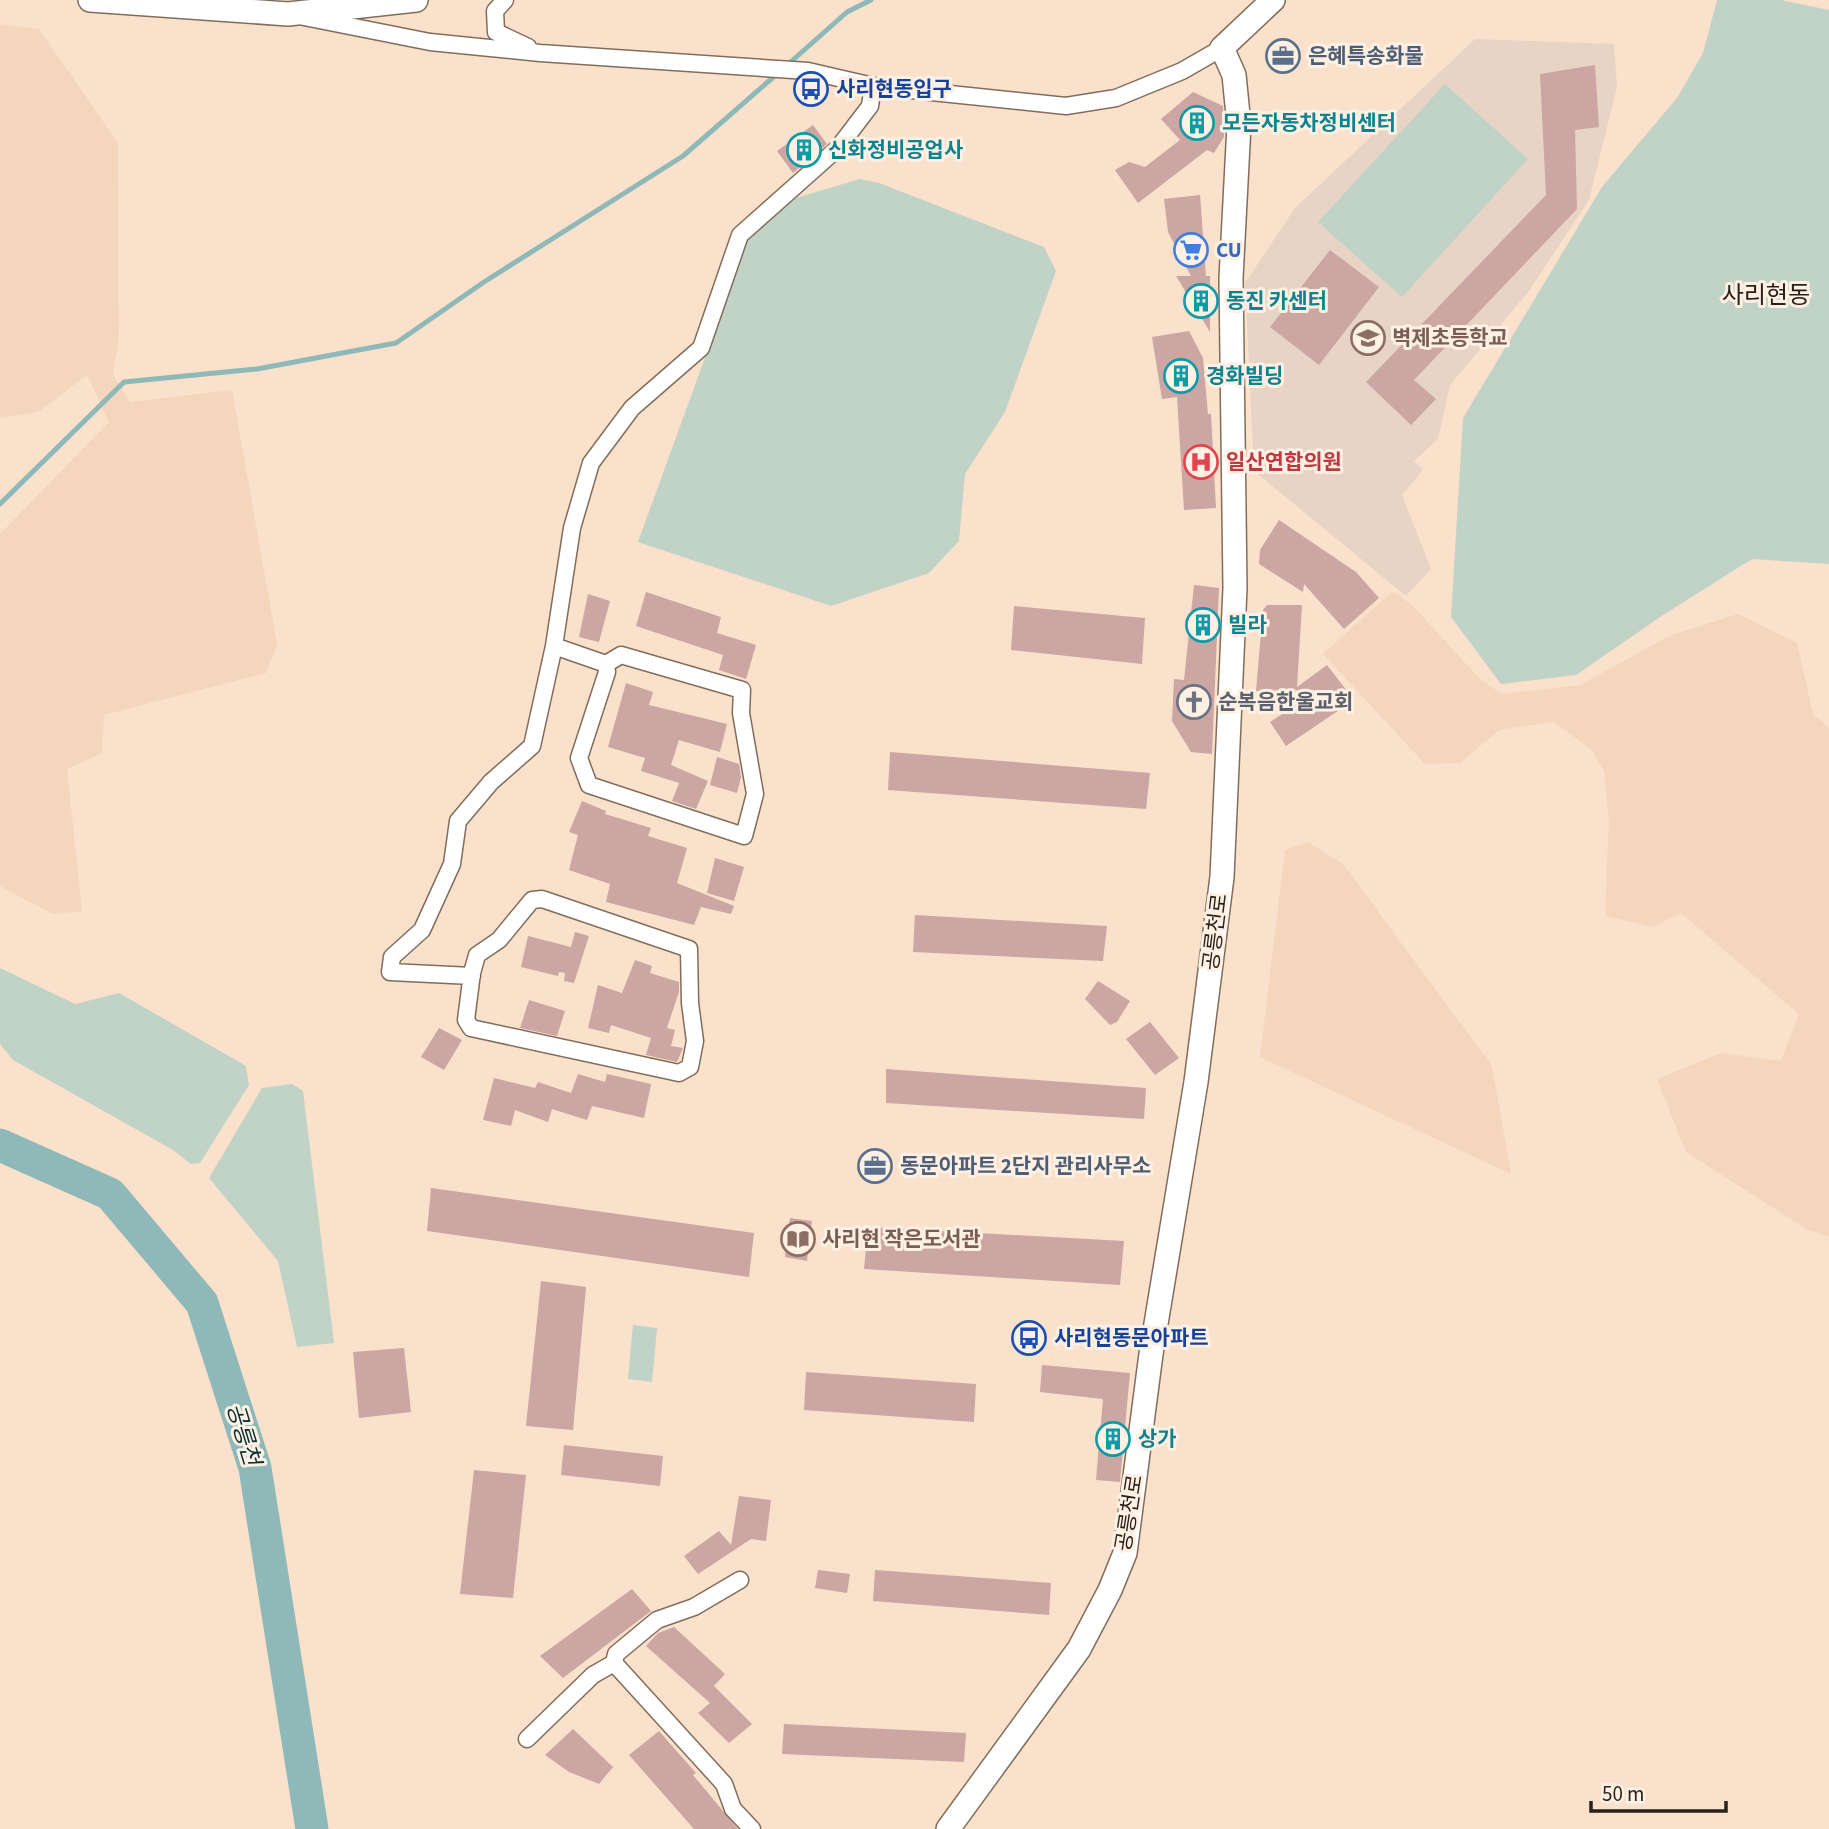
<svg xmlns="http://www.w3.org/2000/svg" width="1829" height="1829" font-family="'Source Sans 3','Noto Sans KR',sans-serif">
  <rect width="100%" height="100%" fill="#f9e1cc"/>
  <path fill="#f4d6bc" d="M 0,24 L 39,29 L 118,143 L 119,339 L 113,374 L 130,402 L 232,390 L 277,644 L 266,673 L 104,715 L 102,753 L 67,769 L 82,911 L 53,914 L 0,886 L 0,534 L 109,422 L 87,375 L 38,412 L 0,418 Z
    M 1393,591 L 1412,605 L 1480,679 L 1502,694 L 1580,685 L 1669,636 L 1738,614 L 1797,643 L 1813,714 L 1829,728 L 1829,1237 L 1806,1229 L 1686,1152 L 1657,1079 L 1721,1053 L 1781,1061 L 1799,1014 L 1681,913 L 1653,927 L 1605,916 L 1609,819 L 1604,771 L 1592,750 L 1554,722 L 1499,730 L 1460,763 L 1425,764 L 1323,654 Z
    M 1308,842 L 1343,864 L 1492,1066 L 1511,1174 L 1260,1057 L 1285,850 Z"/>
  <path fill="#e7d4c5" d="M 1475,39 L 1614,44 L 1617,87 L 1589,200 L 1529,291 L 1450,385 L 1438,439 L 1414,461 L 1423,470 L 1402,495 L 1431,569 L 1406,596 L 1254,471 L 1245,283 L 1295,208 Z"/>
  <path fill="#c0d3c6" d="M 1717,0 L 1781,0 L 1829,10 L 1829,564 L 1752,559 L 1663,615 L 1576,675 L 1501,684 L 1451,617 L 1463,418 L 1602,187 L 1677,98 L 1703,53 Z
    M 1445,84 L 1528,159 L 1402,297 L 1318,222 Z
    M 860,179 L 879,183 L 1044,247 L 1056,271 L 1005,412 L 965,474 L 959,541 L 929,573 L 831,606 L 638,542 L 759,209 Z
    M 0,968 L 75,1004 L 119,993 L 246,1066 L 249,1085 L 200,1163 L 191,1164 L 173,1150 L 13,1060 L 0,1044 Z
    M 292,1084 L 303,1091 L 334,1343 L 297,1347 L 278,1261 L 209,1178 L 262,1088 Z
    M 633,1325 L 657,1328 L 652,1382 L 628,1379 Z"/>
  <g fill="none" stroke-linecap="round" stroke-linejoin="round">
    <path stroke="#8fb8b8" stroke-width="5" d="M 785,67 L 847,12 L 871,0
      M 0,504 L 124,382 L 257,369 L 396,343 L 484,282 L 683,156 L 778,73"/>
    <path stroke="#8fb8b8" stroke-width="33" d="M 0,1145 L 110,1194 L 202,1303 L 255,1468 L 312,1829"/>
  </g>
  <path fill="#cba6a3" d="M 1595,65 L 1599,127 L 1575,130 L 1577,209 L 1414,380 L 1436,399 L 1411,425 L 1366,382 L 1546,195 L 1540,74 Z
    M 1193,92 L 1223,106 L 1224,137 L 1214,153 L 1207,150 L 1138,203 L 1115,170 L 1129,162 L 1145,167 L 1180,140 L 1161,119 Z
    M 813,125 L 827,144 L 793,173 L 777,151 Z
    M 1200,195 L 1206,276 L 1210,276 L 1210,332 L 1176,276 L 1191,276 L 1168,232 L 1164,199 Z
    M 1330,250 L 1379,287 L 1319,365 L 1270,327 Z
    M 1189,331 L 1203,358 L 1208,414 L 1211,414 L 1216,508 L 1184,510 L 1177,397 L 1162,399 L 1152,337 Z
    M 1279,520 L 1356,572 L 1379,598 L 1344,629 L 1304,584 L 1303,592 L 1259,564 L 1260,550 Z
    M 1194,585 L 1219,588 L 1212,754 L 1191,752 L 1172,721 L 1174,679 L 1184,680 Z
    M 646,592 L 721,617 L 717,633 L 756,645 L 746,679 L 719,670 L 723,655 L 636,626 Z
    M 588,594 L 610,601 L 599,642 L 579,637 Z
    M 1267,605 L 1302,605 L 1297,687 L 1327,665 L 1354,700 L 1286,746 L 1270,722 L 1319,690 L 1256,691 L 1263,610 Z
    M 1014,606 L 1145,618 L 1142,664 L 1011,650 Z
    M 626,683 L 653,692 L 649,705 L 727,724 L 720,752 L 679,740 L 671,765 L 708,781 L 696,809 L 672,801 L 679,783 L 641,771 L 645,758 L 608,747 Z
    M 890,752 L 1150,773 L 1146,809 L 888,790 Z
    M 717,757 L 739,764 L 741,777 L 737,793 L 710,785 Z
    M 582,801 L 606,811 L 605,814 L 651,828 L 648,836 L 687,848 L 677,883 L 734,906 L 731,914 L 701,907 L 694,925 L 606,902 L 610,884 L 569,870 L 578,835 L 569,832 Z
    M 715,858 L 744,867 L 734,901 L 707,893 Z
    M 915,915 L 1107,926 L 1103,961 L 913,952 Z
    M 575,932 L 589,936 L 574,983 L 564,981 L 565,973 L 559,972 L 558,976 L 521,967 L 528,936 L 571,947 Z
    M 635,960 L 652,966 L 650,973 L 679,982 L 679,992 L 667,1028 L 675,1030 L 671,1046 L 683,1048 L 677,1062 L 646,1055 L 651,1038 L 611,1025 L 609,1033 L 588,1028 L 598,985 L 622,993 Z
    M 1098,981 L 1130,1001 L 1117,1022 L 1110,1025 L 1085,999 Z
    M 529,1000 L 565,1011 L 557,1036 L 520,1028 Z
    M 1150,1022 L 1179,1058 L 1155,1075 L 1126,1039 Z
    M 439,1028 L 462,1040 L 444,1070 L 421,1057 Z
    M 886,1069 L 1146,1088 L 1144,1119 L 886,1103 Z
    M 578,1074 L 605,1082 L 607,1074 L 651,1084 L 644,1118 L 592,1106 L 587,1120 L 552,1109 L 548,1122 L 515,1110 L 511,1126 L 483,1120 L 494,1078 L 535,1088 L 538,1082 L 571,1093 Z
    M 868,1157 L 883,1157 L 883,1177 L 867,1175 Z
    M 431,1188 L 754,1233 L 749,1277 L 427,1231 Z
    M 790,1218 L 812,1221 L 807,1261 L 785,1257 Z
    M 868,1227 L 1124,1241 L 1120,1285 L 864,1269 Z
    M 541,1281 L 586,1287 L 573,1430 L 526,1426 Z
    M 404,1348 L 411,1412 L 359,1418 L 353,1352 Z
    M 1042,1365 L 1130,1373 L 1120,1482 L 1096,1480 L 1103,1399 L 1040,1392 Z
    M 806,1372 L 976,1384 L 974,1422 L 804,1410 Z
    M 564,1445 L 663,1456 L 660,1486 L 561,1475 Z
    M 474,1470 L 526,1475 L 513,1598 L 460,1594 Z
    M 739,1496 L 771,1500 L 766,1541 L 751,1539 L 698,1574 L 684,1556 L 719,1531 L 731,1545 Z
    M 818,1570 L 850,1574 L 847,1593 L 815,1588 Z
    M 875,1570 L 1051,1583 L 1049,1615 L 873,1601 Z
    M 632,1589 L 651,1611 L 563,1678 L 540,1656 Z
    M 674,1627 L 725,1674 L 714,1686 L 752,1724 L 729,1743 L 698,1713 L 710,1703 L 646,1646 L 658,1633 Z
    M 784,1724 L 966,1733 L 964,1762 L 782,1754 Z
    M 573,1729 L 613,1767 L 599,1784 L 569,1772 L 545,1755 Z
    M 659,1731 L 696,1773 L 693,1775 L 738,1829 L 694,1829 L 629,1755 Z"/>
  <g fill="none" stroke-linecap="round" stroke-linejoin="round">
    <g stroke="#826d5b" stroke-width="19">
      <path id="street" d="M 505,0 L 495,11 L 496,32 L 528,47
        M 304,17 L 430,42 L 540,53 L 808,71 L 873,86 L 1066,106 L 1116,98 L 1182,71 L 1222,48
        M 606,664 L 621,655 L 742,690 L 741,713 L 755,794 L 744,836 L 589,785 L 579,758 L 607,672 L 606,664 L 554,646 L 572,528 L 591,463 L 632,408 L 701,348 L 740,235 L 838,148 L 870,106 L 873,86
        M 542,899 L 689,949 L 690,1003 L 695,1041 L 690,1067 L 679,1073 L 471,1028 L 466,1020 L 472,973 L 477,955 L 499,940 L 532,900 Z
        M 472,976 L 390,972 L 392,957 L 422,930 L 452,864 L 458,821 L 491,782 L 532,746 L 554,646
        M 740,1580 L 694,1607 L 657,1620 L 616,1654 L 614,1663 L 724,1784 L 733,1809 L 752,1829
        M 527,1739 L 593,1675 L 614,1663"/>
    </g>
    <g stroke="#826d5b" stroke-width="26">
      <path id="secondary" d="M 90,0 L 288,14 L 416,0
        M 948,1829 L 1079,1649 L 1110,1590 L 1125,1553 L 1151,1354 L 1196,1082 L 1222,877 L 1235,588 L 1231,278 L 1239,125 L 1234,75 L 1222,48 L 1273,0"/>
    </g>
    <use href="#street" stroke="#fff" stroke-width="16"/>
    <use href="#secondary" stroke="#fff" stroke-width="23"/>
  </g>
  <defs>
    <g id="office-ring" transform="scale(1.75)"><circle r="9.5" fill="#fff0e4" stroke="#5c6f8a" stroke-width="1.5"/><path d="M-6-3h4V-5.5h4V-3h4V5H-6ZM-1-4.5V-3h2v-1.5ZM-6 0V1H6V0Z" fill="#5c6f8a"/></g>
    <g id="bus-ring" transform="scale(1.75)"><circle r="9.5" fill="#fff0e4" stroke="#1a4fb4" stroke-width="1.5"/><path d="M-5-6H5V4H4V6H2V4H-2V6H-4V4H-5ZM-3.5-4V0h7V-4ZM-3.5 1.2v1.5H-2V1.2ZM2 1.2v1.5H3.5V1.2Z" fill="#1a4fb4"/></g>
    <g id="building-ring" transform="scale(1.75)"><circle r="9.5" fill="#fff0e4" stroke="#0f9aa8" stroke-width="1.5"/><path d="M-4-6H4V6H1V3H-1V6H-4ZM-2.5-4.3h1.7v1.8h-1.7ZM.8-4.3h1.7v1.8H.8ZM-2.5-1h1.7V.8h-1.7ZM.8-1h1.7V.8H.8Z" fill="#0f9aa8"/></g>
    <g id="supermarket-ring" transform="scale(1.75)"><circle r="9.5" fill="#fff0e4" stroke="#3f7fe0" stroke-width="1.5"/><path d="M-6-5.5h2.5l.6 2H6L4.5 2H-2.5L-4.4-4H-6ZM-1.5 3.2a1.3 1.3 0 1 0 .1 0ZM3 3.2a1.3 1.3 0 1 0 .1 0Z" fill="#3f7fe0"/></g>
    <g id="school-ring" transform="scale(1.75)"><circle r="9.5" fill="#fff0e4" stroke="#8d6e63" stroke-width="1.5"/><path d="M0-5L7-2L0 1L-7-2ZM-4 1L0 2.5L4 1V4Q0 6-4 4Z" fill="#8d6e63"/></g>
    <g id="hospital-ring" transform="scale(1.75)"><circle r="9.5" fill="#fff0e4" stroke="#e0444e" stroke-width="1.5"/><path d="M-5-5h3v3.5h4V-5h3V5h-3V1.5h-4V5h-3Z" fill="#e0444e"/></g>
    <g id="church-ring" transform="scale(1.75)"><circle r="9.5" fill="#fff0e4" stroke="#6b7280" stroke-width="1.5"/><path d="M-1.2-6h2.4v3.5h3.3v2.4h-3.3V6h-2.4V-.1h-3.3v-2.4h3.3Z" fill="#6b7280"/></g>
    <g id="library-ring" transform="scale(1.75)"><circle r="9.5" fill="#fff0e4" stroke="#8d6e63" stroke-width="1.5"/><path d="M-6-4Q-3-5.5-.7-3.5V5Q-3 3-6 4ZM6-4Q3-5.5 .7-3.5V5Q3 3 6 4Z" fill="#8d6e63"/></g>
  </defs>
  <g fill-rule="evenodd">
    <use href="#office-ring" x="1283" y="56"/>
    <use href="#bus-ring" x="811" y="89"/>
    <use href="#building-ring" x="1197" y="123"/>
    <use href="#building-ring" x="804" y="150"/>
    <use href="#supermarket-ring" x="1191" y="250"/>
    <use href="#building-ring" x="1201" y="301"/>
    <use href="#school-ring" x="1368" y="338"/>
    <use href="#building-ring" x="1181" y="376"/>
    <use href="#hospital-ring" x="1201" y="462"/>
    <use href="#building-ring" x="1203" y="625"/>
    <use href="#church-ring" x="1194" y="702"/>
    <use href="#office-ring" x="875" y="1166"/>
    <use href="#library-ring" x="798" y="1239"/>
    <use href="#bus-ring" x="1029" y="1338"/>
    <use href="#building-ring" x="1113" y="1439"/>
  </g>
  <g text-anchor="middle" stroke-width="6" stroke-linejoin="round" paint-order="stroke">
    <g font-size="21" font-weight="bold" fill="#4e5e75" stroke="#fff0e4" text-anchor="start">
      <text x="1308" y="63">은혜특송화물</text>
      <text x="900" y="1173">동문아파트 2단지 관리사무소</text>
    </g>
    <g font-size="21" font-weight="bold" fill="#164399" stroke="#fff0e4" text-anchor="start">
      <text x="836" y="96">사리현동입구</text>
      <text x="1054" y="1345">사리현동문아파트</text>
    </g>
    <g font-size="21" font-weight="bold" fill="#0d838f" stroke="#fff0e4" text-anchor="start">
      <text x="1222" y="130">모든자동차정비센터</text>
      <text x="828" y="157">신화정비공업사</text>
      <text x="1226" y="308">동진 카센터</text>
      <text x="1206" y="383">경화빌딩</text>
      <text x="1228" y="632">빌라</text>
      <text x="1138" y="1446">상가</text>
    </g>
    <g font-size="21" font-weight="bold" fill="#366cbe" stroke="#fff0e4" text-anchor="start">
      <text x="1216" y="257">CU</text>
    </g>
    <g font-size="21" font-weight="bold" fill="#785e54" stroke="#fff0e4" text-anchor="start">
      <text x="1392" y="345">벽제초등학교</text>
      <text x="822" y="1246">사리현 작은도서관</text>
    </g>
    <g font-size="21" font-weight="bold" fill="#be3a42" stroke="#fff0e4" text-anchor="start">
      <text x="1226" y="469">일산연합의원</text>
    </g>
    <g font-size="21" font-weight="bold" fill="#5b616d" stroke="#fff0e4" text-anchor="start">
      <text x="1218" y="709">순복음한울교회</text>
    </g>
    <g font-size="21" fill="#2a211a" stroke="#fff0e4">
      <text transform="translate(1215 932) rotate(-83)" y="7">공릉천로</text>
      <text transform="translate(1129 1513) rotate(-81)" y="7">공릉천로</text>
    </g>
    <g font-size="23" font-style="italic" fill="#073132" stroke="#fff0e4">
      <text transform="translate(244 1434) rotate(73)" y="8">공릉천</text>
    </g>
    <g font-size="24" fill="#2a211a" stroke="#fff0e4">
      <text x="1766" y="303">사리현동</text>
    </g>
  </g>
  <path d="M1591 1801v10h135v-10" fill="none" stroke="#2a211a" stroke-width="3.5"/>
  <text x="1602" y="1801" font-size="21" fill="#2a211a" stroke="#fff0e4" stroke-width="5" paint-order="stroke">50 m</text>
</svg>
